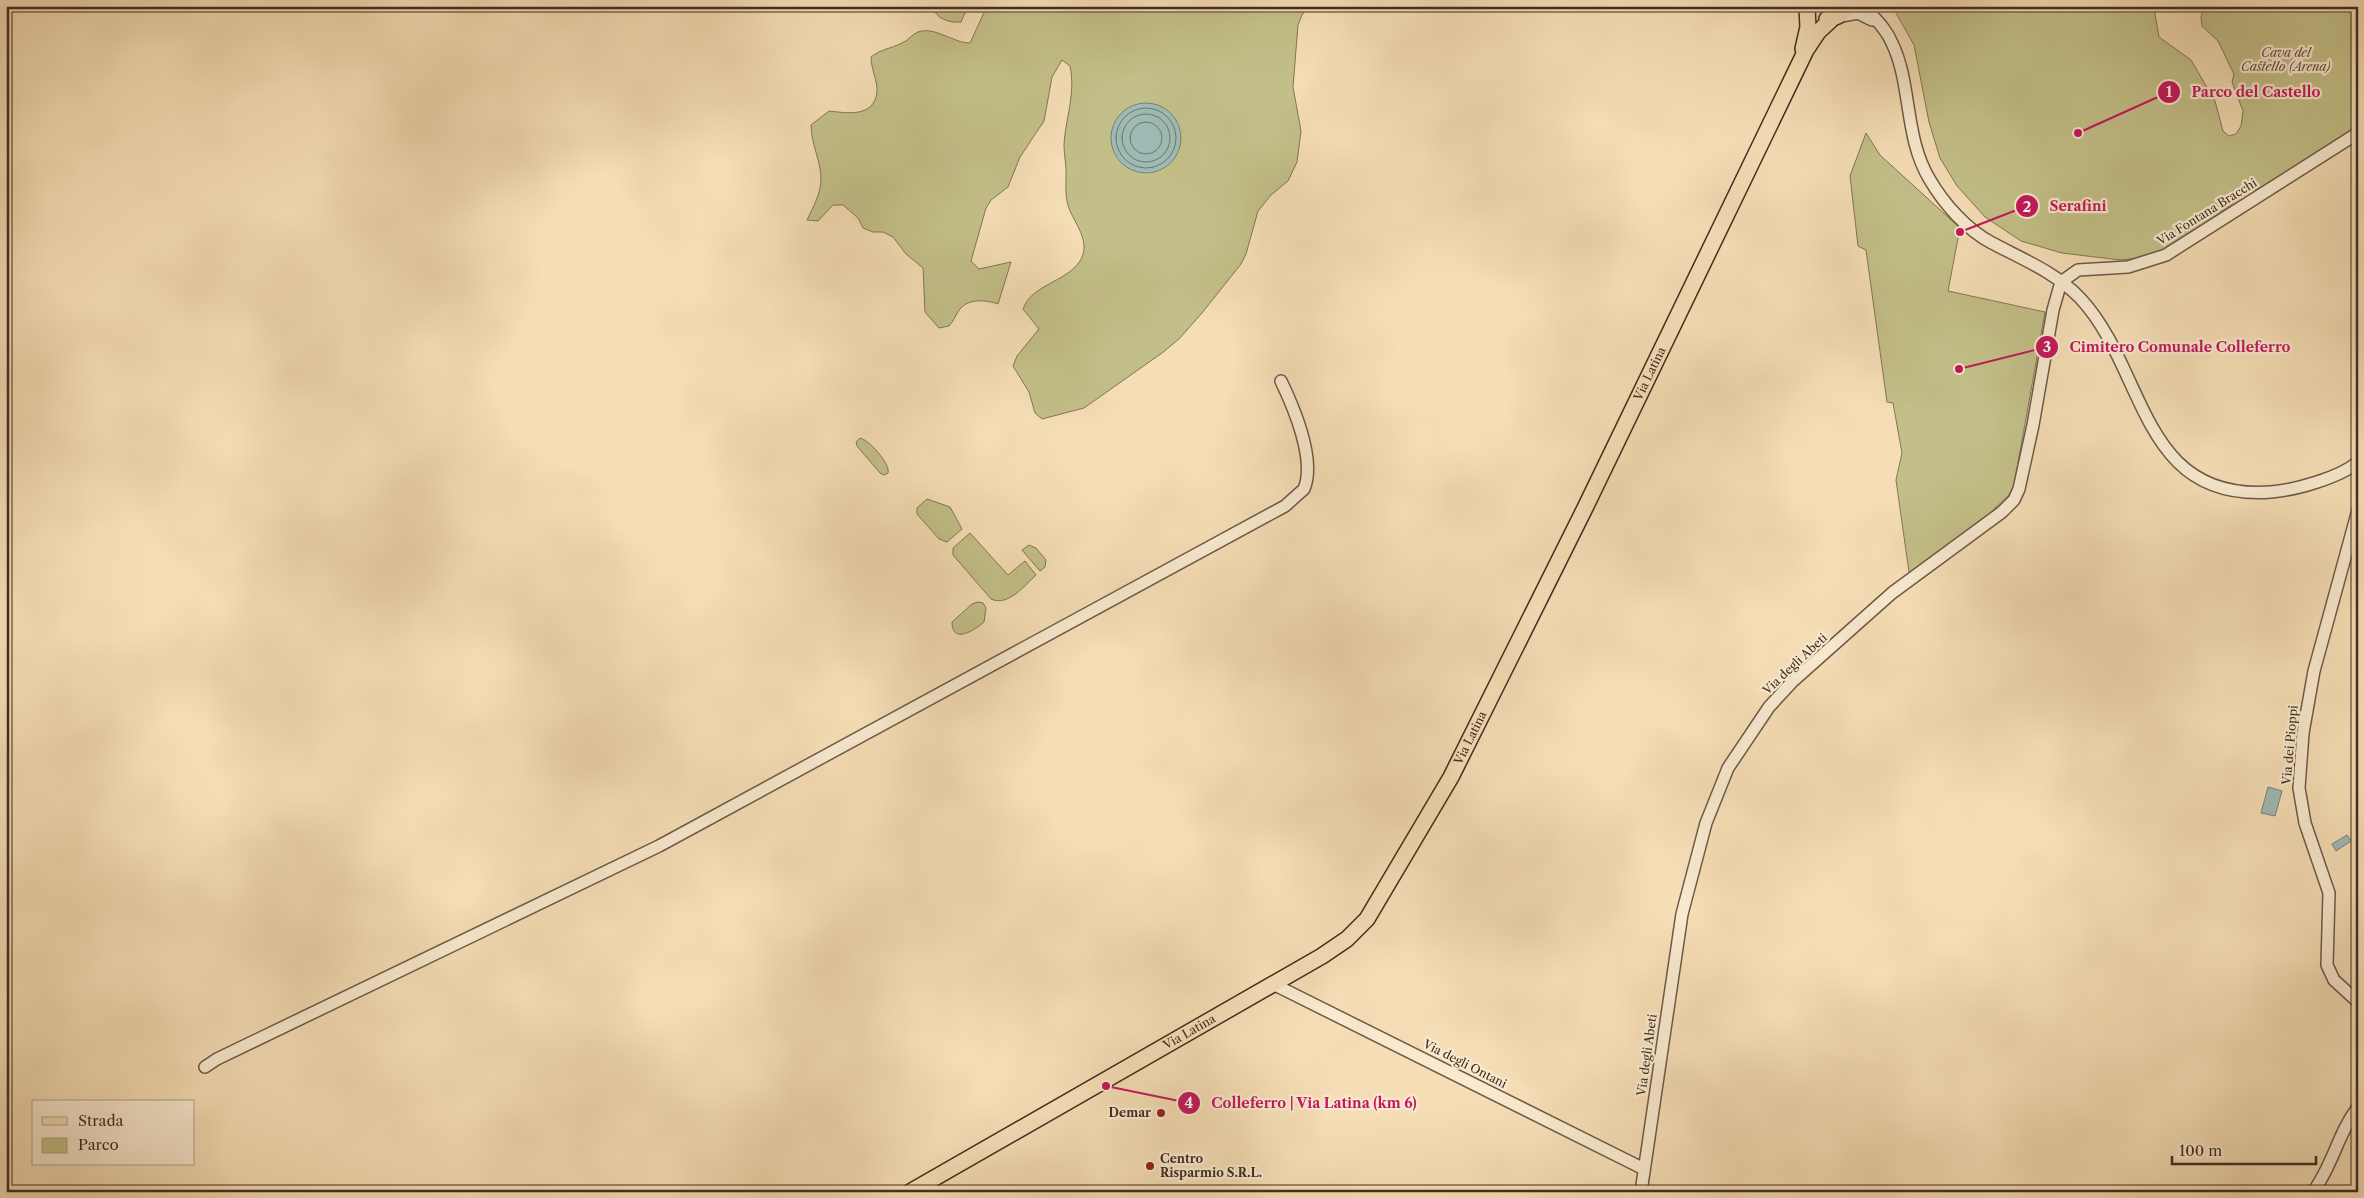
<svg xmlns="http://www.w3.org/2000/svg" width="2364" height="1198" font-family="'Libre Caslon Text',serif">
  <rect width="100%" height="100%" fill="#f5ddb5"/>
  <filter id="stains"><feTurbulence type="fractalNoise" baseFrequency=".004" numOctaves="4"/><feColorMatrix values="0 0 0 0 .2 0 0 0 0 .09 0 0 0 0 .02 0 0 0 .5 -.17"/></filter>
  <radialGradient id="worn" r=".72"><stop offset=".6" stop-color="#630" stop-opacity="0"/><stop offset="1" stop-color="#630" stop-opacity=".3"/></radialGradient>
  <path fill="#c3bf88" stroke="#827654" d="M 932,6 L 968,6 L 961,22 C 949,23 936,19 932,6 Z
    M 987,6 L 1310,6 L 1302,15 L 1298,25 L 1293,87 L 1301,131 L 1297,162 L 1288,181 L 1271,195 L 1258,211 L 1246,254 L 1241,264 L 1202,313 L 1179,339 L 1162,353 L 1084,408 L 1042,419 L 1035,413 L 1029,392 L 1013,366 L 1017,356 L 1039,329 L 1023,309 C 1032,284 1065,283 1080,261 C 1091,244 1077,226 1070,211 C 1065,199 1066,189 1066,177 C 1067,167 1064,156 1064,146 C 1065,119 1076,95 1070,66 L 1062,60 L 1052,77 L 1044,121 L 1020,157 L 1008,187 L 991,200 L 986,208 L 971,261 L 979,269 L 1011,262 L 998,304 C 987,300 969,298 960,309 C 956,314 954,321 949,326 L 939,328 L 925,312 L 923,268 L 906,254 L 893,237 L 883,232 L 873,232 L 863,228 L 858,218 L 843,205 L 833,205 L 818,221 L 807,220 C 813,207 821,194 821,179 C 821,161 811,144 811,125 L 829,111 C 847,113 874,118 877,92 C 878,82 871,69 871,57 C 881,49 890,49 902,43 C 908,41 912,34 918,32 C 935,26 953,43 970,43 Z
    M 1899,6 L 2156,6 L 2155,14 L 2159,37 L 2191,60 L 2215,101 L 2223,131 L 2229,136 L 2236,134 L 2241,126 L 2243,111 L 2232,82 L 2234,74 L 2218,41 L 2202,26 L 2201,17 L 2204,6 L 2358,6 L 2358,21 L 2354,29 L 2358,35 L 2358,128 L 2274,183 L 2250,191 L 2175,245 L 2148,257 L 2120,260 L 2062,253 L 2021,241 L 1985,217 L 1957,186 L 1940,158 L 1929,122 L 1914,45 L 1896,13 Z
    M 1866,133 L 1880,155 L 1960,228 L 1948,291 L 2045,312 L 2013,491 L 1989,514 L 1913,573 L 1909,572 L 1896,480 L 1902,453 L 1893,403 L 1887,402 L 1866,250 L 1858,246 L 1850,176 Z
    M 860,438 C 868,439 891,464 888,473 L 884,475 L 880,473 L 857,446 L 856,442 Z
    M 927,499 L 950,507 L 962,529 L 947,542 L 939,539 L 917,514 L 917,508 Z
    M 970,533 L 1008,575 L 1025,561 L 1036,575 C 1025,585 1008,607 991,599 L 953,555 L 953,548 Z
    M 1029,545 L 1036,548 L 1046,560 L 1045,567 L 1040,571 L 1022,550 Z
    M 978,602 L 983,603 L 986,608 L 984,622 C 975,630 952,645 952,622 L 972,604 Z"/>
  <path fill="#9dbbb4" stroke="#798279" d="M1111 138a35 35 0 1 1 70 0a35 35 0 1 1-70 0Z
    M 2268,787 L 2282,791 L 2275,816 L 2261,813 Z
    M 2347,835 L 2351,841 L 2336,851 L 2332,844 Z"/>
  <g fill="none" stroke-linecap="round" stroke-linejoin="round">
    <path stroke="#70746a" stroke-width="1" d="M1116 138a30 30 0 1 1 60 0a30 30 0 1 1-60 0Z
      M1122 138a24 24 0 1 1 48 0a24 24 0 1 1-48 0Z
      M1130 138a16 16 0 1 1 32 0a16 16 0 1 1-32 0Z"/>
    <g stroke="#6f5946" stroke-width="14">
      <path id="minor" d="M 1864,6 C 1874,18 1886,28 1892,43 C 1912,84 1904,138 1930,180 C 1944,204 1967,230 1992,243 C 2022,259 2055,272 2080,298 C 2147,369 2139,502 2271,492 C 2295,490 2339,478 2358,462
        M 1836,17 L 1858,13 L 1872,20
        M 2358,510 L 2314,671 L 2303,733 L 2299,788 L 2305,823 L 2329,893 L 2327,965 L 2334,980 L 2358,1002
        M 1273,984 L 1644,1169
        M 205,1067 L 217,1059 L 659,846 L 1285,506 L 1304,489 C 1316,460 1294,408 1281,381
        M 1641,1192 L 1682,914 L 1706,823 L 1728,768 L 1769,707 L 1792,682 L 1892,593 L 2002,512 L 2014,500 L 2019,489 L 2033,425 L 2053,310 L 2061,282 L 2078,270 L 2128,267 L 2166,255 L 2358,133
        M 2313,1192 C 2333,1165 2338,1133 2358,1107"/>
    </g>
    <g stroke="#422d21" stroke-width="18">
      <g id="major">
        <path d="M 1827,19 L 1838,16 L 1848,6"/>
        <path d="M 1803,49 L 1808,27 L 1807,8"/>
        <path id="s1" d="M 910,1192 L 1322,956 L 1347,939 L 1367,919 L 1451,777 L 1585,508 L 1806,50 L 1818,32 L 1834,17"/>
      </g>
    </g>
    <use href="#minor" stroke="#f8e9cf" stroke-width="11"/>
    <use href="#major" stroke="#f5ddb5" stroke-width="15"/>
  </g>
  <g fill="#8f2418" stroke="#f8e9cf" stroke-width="2">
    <circle cx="1161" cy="1113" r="5"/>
    <circle cx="1150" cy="1166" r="5"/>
  </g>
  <g text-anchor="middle" stroke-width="4.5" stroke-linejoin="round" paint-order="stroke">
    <g font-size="12" font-style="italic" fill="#5c4a36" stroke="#f8e9cf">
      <text x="2286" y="57">Cava del<tspan x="2286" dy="14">Castello (Arena)</tspan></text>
    </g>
    <g font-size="12" fill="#422d21" stroke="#f8e9cf">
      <text transform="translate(2207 212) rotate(-32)" y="4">Via Fontana Bracchi</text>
      <text dy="4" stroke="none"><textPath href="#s1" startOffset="1148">Via Latina</textPath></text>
      <text transform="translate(1795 664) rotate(-43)" y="4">Via degli Abeti</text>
      <text dy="4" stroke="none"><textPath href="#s1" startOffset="742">Via Latina</textPath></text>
      <text transform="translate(2290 745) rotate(-85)" y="4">Via dei Pioppi</text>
      <text dy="4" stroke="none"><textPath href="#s1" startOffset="322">Via Latina</textPath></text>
      <text transform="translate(1647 1055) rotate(-82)" y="4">Via degli Abeti</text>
      <text transform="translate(1465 1064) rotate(27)" y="4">Via degli Ontani</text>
    </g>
    <g font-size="12" font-weight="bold" fill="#422d21" stroke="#f8e9cf" text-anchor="end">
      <text x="1151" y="1117">Demar</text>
      <text x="1160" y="1163" text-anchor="start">Centro<tspan x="1160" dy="14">Risparmio S.R.L.</tspan></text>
    </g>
  </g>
  <path fill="none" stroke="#c2185b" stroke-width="2" d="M2078 133L2169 92M1960 232L2027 206M1959 369L2047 347M1106 1086L1189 1103"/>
  <g fill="#c2185b" stroke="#f8e9cf" stroke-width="2">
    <circle cx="2078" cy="133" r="5"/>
    <circle cx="1960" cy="232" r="5"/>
    <circle cx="1959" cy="369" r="5"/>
    <circle cx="1106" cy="1086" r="5"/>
    <circle cx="2169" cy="92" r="12"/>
    <circle cx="2027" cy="206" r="12"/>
    <circle cx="2047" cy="347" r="12"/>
    <circle cx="1189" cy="1103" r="12"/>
  </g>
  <g font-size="15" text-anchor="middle" font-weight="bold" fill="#fff">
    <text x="2169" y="97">1</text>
    <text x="2027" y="212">2</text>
    <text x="2047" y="352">3</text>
    <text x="1189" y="1108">4</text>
  </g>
  <g font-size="14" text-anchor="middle" font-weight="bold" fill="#c2185b" stroke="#f8e9cf" stroke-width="4.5" stroke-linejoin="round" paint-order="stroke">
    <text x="2256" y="97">Parco del Castello</text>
    <text x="2078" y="211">Serafini</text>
    <text x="2180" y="352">Cimitero Comunale Colleferro</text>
    <text x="1314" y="1108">Colleferro | Via Latina (km 6)</text>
  </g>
  <rect width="2364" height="1198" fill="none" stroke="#f5ddb5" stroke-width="25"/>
  <rect x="8" y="8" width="2349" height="1183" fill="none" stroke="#422d21" stroke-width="2.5"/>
  <rect x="12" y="12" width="2339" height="1173" fill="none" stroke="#422d21"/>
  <rect x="32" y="1100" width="162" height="65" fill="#f8e9cf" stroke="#af9e89"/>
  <rect x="42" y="1117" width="25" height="8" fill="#f5ddb5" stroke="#af9e89"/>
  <text x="78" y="1126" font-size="15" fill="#422d21">Strada</text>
  <rect x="42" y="1138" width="25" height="15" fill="#c3bf88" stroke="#af9e89"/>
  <text x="78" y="1150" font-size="15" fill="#422d21">Parco</text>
  <path d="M2172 1156v8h144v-8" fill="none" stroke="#422d21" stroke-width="2.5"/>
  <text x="2179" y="1156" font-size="15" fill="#422d21" stroke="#f8e9cf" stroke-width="4" paint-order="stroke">100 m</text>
  <rect width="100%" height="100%" filter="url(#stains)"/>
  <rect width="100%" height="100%" fill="url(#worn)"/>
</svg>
